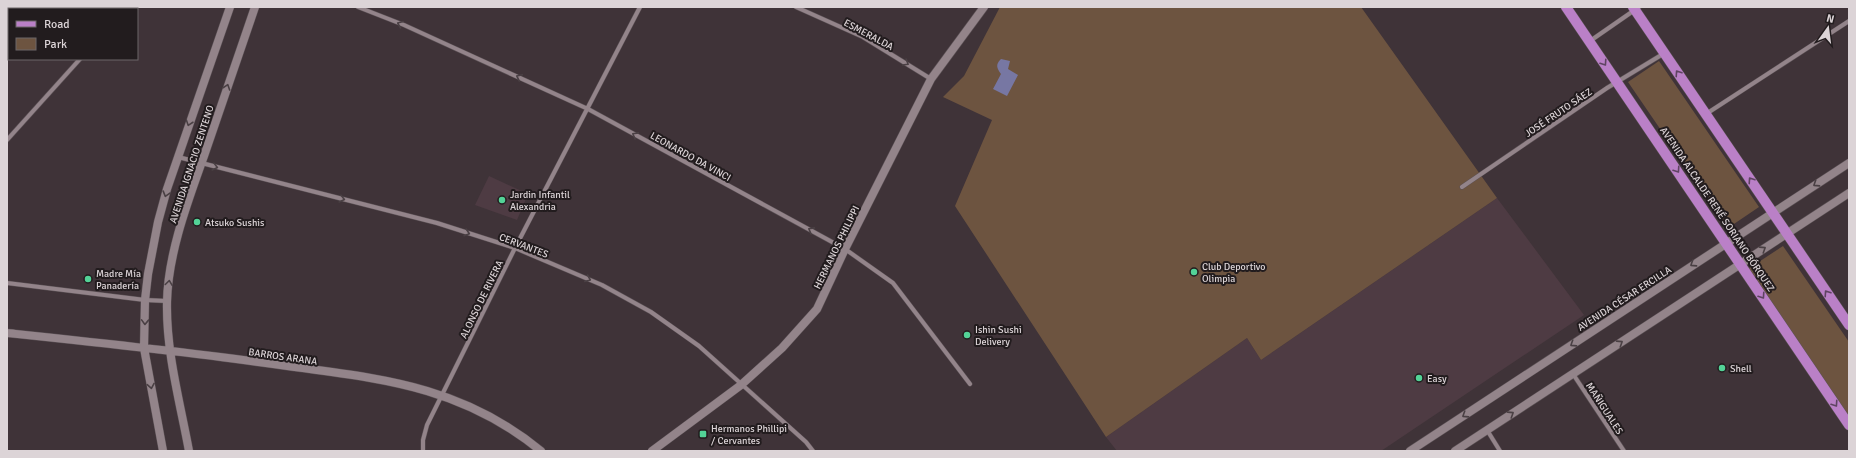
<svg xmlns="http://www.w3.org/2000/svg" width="1856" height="458" font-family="Signika,sans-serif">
  <rect width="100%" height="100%" fill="#3f3338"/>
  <path fill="#4e3b43" d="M 489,176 L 528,194 L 517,220 L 475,205 Z
    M 1497,198 L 1584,315 L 1381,451 L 1117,451 L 1106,437 L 1247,338 L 1261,360 Z"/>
  <path fill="#6d5440" d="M 1000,7 L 1361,7 L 1497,198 L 1261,360 L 1247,338 L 1106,437 L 955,206 L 992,120 L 943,97 L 964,76 Z
    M 1659,61 L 1759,207 L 1728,228 L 1628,82 Z
    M 1783,246 L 1849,342 L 1849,417 L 1748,269 Z"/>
  <path fill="#7777a3" d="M 1001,59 L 1010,61 L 1008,69 L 1018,75 L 1007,96 L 993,89 L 1001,74 C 997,68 995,65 1001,59 Z"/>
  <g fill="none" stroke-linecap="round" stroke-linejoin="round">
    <g stroke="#5c5256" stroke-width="5">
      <path id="street" d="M 358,7 L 404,25 L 588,109 L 845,249 L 893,283 L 970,384
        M 796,7 L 863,37 L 931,79
        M 126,9 L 128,7
        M 1590,41 L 1639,7
        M 1706,114 L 1849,21
        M 7,140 L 80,59
        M 178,157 L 437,223 L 515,248 L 602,285 L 651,312 L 699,346 L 806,442 L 813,451
        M 1462,187 L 1607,88 L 1663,54
        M 7,283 L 145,300 L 167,301
        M 1573,374 L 1624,451
        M 1487,430 L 1500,451
        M 423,451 L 423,440 L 427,425 L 515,248 L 640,7"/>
    </g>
    <g stroke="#5c5256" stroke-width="9">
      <path id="secondary" d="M 7,333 C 93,342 180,351 266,363 C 369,378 456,381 541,451
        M 163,451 L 144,348 L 145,300 L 148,274 L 158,222 L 167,189 L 230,7
        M 189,451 C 180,402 166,352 167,302 C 168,253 188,201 204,156 C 221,106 238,57 255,7
        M 652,451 L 741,385 L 782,348 L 817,309 L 845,249 L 931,79 L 984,7
        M 1410,451 L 1849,163
        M 1455,451 L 1849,193"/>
    </g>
    <g stroke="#5c5256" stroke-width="11">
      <path id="primary" d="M 1566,7 L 1849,425
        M 1633,7 L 1849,325"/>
    </g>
    <use href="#street" stroke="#93848a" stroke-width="4"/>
    <use href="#secondary" stroke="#93848a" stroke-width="8"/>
    <use href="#primary" stroke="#ba80c7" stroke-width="10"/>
  </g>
  <defs><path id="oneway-chevron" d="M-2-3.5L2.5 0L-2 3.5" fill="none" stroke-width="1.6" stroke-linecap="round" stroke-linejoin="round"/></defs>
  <g stroke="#4a4044">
    <use href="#oneway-chevron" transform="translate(400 24) rotate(-158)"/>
    <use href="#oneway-chevron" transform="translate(906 63) rotate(31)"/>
    <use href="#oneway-chevron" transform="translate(519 77) rotate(-155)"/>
    <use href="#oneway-chevron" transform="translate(227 87) rotate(-71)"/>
    <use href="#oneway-chevron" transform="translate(189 123) rotate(109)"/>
    <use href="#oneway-chevron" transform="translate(635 135) rotate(-151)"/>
    <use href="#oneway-chevron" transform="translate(215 167) rotate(14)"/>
    <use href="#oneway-chevron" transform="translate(1816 184) rotate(147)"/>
    <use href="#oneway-chevron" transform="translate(166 194) rotate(106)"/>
    <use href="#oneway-chevron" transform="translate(342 199) rotate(14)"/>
    <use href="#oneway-chevron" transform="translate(811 230) rotate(-151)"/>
    <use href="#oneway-chevron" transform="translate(467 233) rotate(18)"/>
    <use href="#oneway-chevron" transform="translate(1763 249) rotate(-33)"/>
    <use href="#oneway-chevron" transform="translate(1693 264) rotate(147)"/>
    <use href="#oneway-chevron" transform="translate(588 279) rotate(23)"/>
    <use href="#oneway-chevron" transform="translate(169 283) rotate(-82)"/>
    <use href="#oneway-chevron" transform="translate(145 322) rotate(92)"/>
    <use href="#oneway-chevron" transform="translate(1620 343) rotate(-33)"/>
    <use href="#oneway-chevron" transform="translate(1573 344) rotate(147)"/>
    <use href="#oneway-chevron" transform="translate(151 386) rotate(80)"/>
    <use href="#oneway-chevron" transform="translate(1511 414) rotate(-33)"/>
    <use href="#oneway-chevron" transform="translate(1465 415) rotate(147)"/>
  </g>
  <g stroke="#5f4462">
    <use href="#oneway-chevron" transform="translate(1604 63) rotate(56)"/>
    <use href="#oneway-chevron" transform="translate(1678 73) rotate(-124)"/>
    <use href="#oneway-chevron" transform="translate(1677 170) rotate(56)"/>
    <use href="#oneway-chevron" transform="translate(1751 180) rotate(-124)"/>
    <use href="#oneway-chevron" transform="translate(1827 293) rotate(-124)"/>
    <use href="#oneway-chevron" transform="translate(1762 296) rotate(56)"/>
    <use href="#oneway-chevron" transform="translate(1835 404) rotate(56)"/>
  </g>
  <g fill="#53d397" stroke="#221c1e" stroke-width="1.5">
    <circle cx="502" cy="200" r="4"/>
    <circle cx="197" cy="222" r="4"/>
    <circle cx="1194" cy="272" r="4"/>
    <circle cx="88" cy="279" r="4"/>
    <circle cx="967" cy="335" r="4"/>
    <circle cx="1722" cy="368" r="4"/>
    <circle cx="1419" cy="378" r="4"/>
    <rect x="699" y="430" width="8" height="8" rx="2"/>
  </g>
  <g text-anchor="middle" stroke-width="4" stroke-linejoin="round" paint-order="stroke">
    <g font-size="10" fill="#dcd4d7" stroke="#221c1e">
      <text transform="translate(869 34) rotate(28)" y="4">ESMERALDA</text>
      <text transform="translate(1558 112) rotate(-34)" y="4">JOSÉ FRUTO SÁEZ</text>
      <text transform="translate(691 156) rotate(29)" y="4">LEONARDO DA VINCI</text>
      <text transform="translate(191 164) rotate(-72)" y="4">AVENIDA IGNACIO ZENTENO</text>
      <text transform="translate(1718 209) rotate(56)" y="4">AVENIDA ALCALDE RENÉ SORIANO BÓRQUEZ</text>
      <text transform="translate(524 245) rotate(21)" y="4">CERVANTES</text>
      <text transform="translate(836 247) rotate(-64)" y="4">HERMANOS PHILIPPI</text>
      <text transform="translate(1624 298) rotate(-33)" y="4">AVENIDA CÉSAR ERCILLA</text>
      <text transform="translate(481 299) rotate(-64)" y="4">ALONSO DE RIVERA</text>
      <text transform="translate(283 356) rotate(8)" y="4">BARROS ARANA</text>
      <text transform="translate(1605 408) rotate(57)" y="4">MAÑIGUALES</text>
    </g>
    <g font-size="10" fill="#dcd4d7" stroke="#221c1e" text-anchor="start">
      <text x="510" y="198">Jardin Infantil<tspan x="510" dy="12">Alexandria</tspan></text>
      <text x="205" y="226">Atsuko Sushis</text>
      <text x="1202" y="270">Club Deportivo<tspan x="1202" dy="12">Olimpia</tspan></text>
      <text x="96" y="277">Madre Mía<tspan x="96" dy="12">Panadería</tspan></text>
      <text x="975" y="333">Ishin Sushi<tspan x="975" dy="12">Delivery</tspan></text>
      <text x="1730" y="372">Shell</text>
      <text x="1427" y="382">Easy</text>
      <text x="711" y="432">Hermanos Phillipi<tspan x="711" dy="12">/ Cervantes</tspan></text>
    </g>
  </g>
  <rect width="1856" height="458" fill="none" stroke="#dcd4d7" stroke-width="16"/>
  <rect x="8" y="8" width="130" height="52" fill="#221c1e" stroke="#6c6668"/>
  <rect x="16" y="21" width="20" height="6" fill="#ba80c7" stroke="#6c6668"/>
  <text x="44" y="28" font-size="12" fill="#dcd4d7">Road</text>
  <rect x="16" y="38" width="20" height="12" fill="#6d5440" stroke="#6c6668"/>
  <text x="44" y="48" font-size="12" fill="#dcd4d7">Park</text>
  <g transform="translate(1828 28) rotate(14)" stroke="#221c1e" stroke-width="3" paint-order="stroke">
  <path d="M0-3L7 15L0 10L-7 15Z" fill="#dcd4d7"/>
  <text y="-6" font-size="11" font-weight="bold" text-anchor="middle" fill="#dcd4d7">N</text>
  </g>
</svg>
